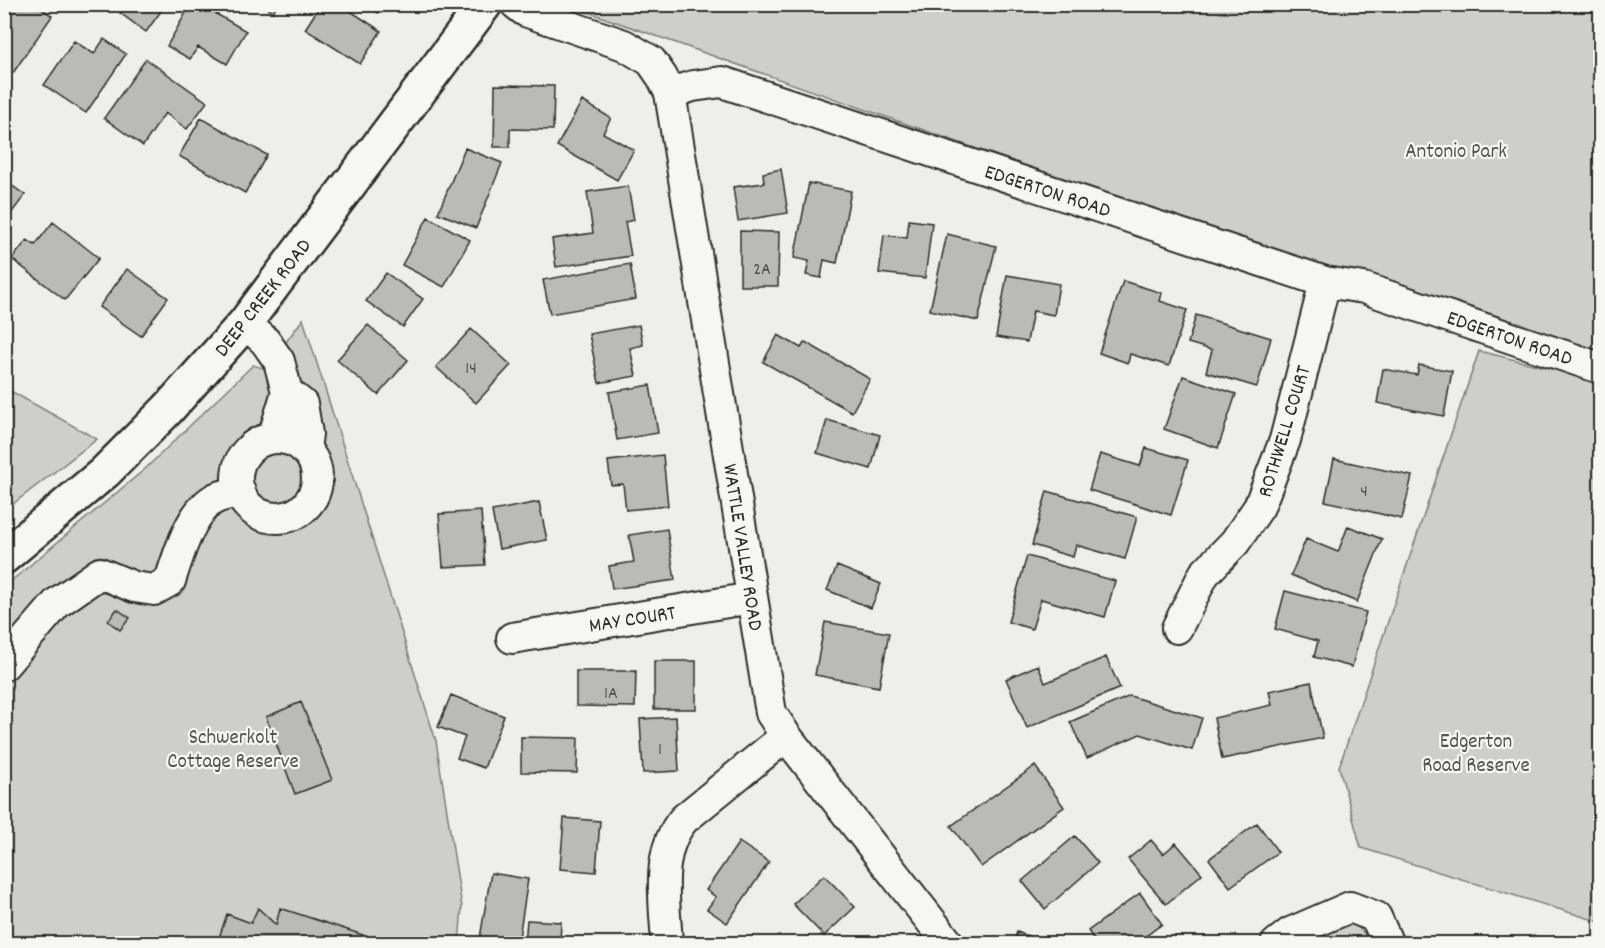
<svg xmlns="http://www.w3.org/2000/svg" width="1605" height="948" font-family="Dekko,sans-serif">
  <rect width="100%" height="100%" fill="#eeeeea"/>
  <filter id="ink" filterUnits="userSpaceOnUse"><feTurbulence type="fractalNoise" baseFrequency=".0167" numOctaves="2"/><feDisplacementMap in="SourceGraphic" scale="12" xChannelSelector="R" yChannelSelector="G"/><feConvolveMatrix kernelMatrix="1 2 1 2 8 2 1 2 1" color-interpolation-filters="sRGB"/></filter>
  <g filter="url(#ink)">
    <path fill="#cececa" stroke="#7c7c7a" stroke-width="1.5" d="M 568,5 L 1600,5 L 1600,335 L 1597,350 L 1365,272 L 1299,262 Z
      M 303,319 L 436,741 L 462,907 L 459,943 L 5,943 L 4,587 L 145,469 L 253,365 L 266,369 Z
      M 1479,351 L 1581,376 L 1600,383 L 1600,922 L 1361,848 L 1339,767 Z
      M 5,388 L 97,439 L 5,510 Z
      M 1347,923 C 1357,925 1367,932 1367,943 L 1311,944 L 1337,927 Z"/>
    <path fill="#babab7" stroke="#2b2b2b" stroke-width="1.5" d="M 4,4 L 35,4 L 52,16 L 13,73 L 4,67 Z
      M 126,4 L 166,4 L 146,32 L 120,13 Z
      M 191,4 L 199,4 L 246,31 L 227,64 L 198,47 L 190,59 L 167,46 Z
      M 262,4 L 277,4 L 273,12 Z
      M 321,4 L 340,4 L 381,31 L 360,64 L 305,29 Z
      M 367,4 L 384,4 L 378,13 Z
      M 104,39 L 126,54 L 86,113 L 44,85 L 74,41 L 94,54 Z
      M 146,59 L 207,102 L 187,129 L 165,113 L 143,146 L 104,118 Z
      M 495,85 L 554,86 L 553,130 L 510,129 L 510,147 L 494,147 Z
      M 582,101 L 611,118 L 603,133 L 634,150 L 617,180 L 557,146 Z
      M 201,118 L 267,155 L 245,193 L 179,156 Z
      M 465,148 L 502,163 L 476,228 L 438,213 Z
      M 781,169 L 788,213 L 738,221 L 733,187 L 764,183 L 763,173 Z
      M 4,180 L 25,195 L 4,223 Z
      M 809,183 L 851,191 L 837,263 L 824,260 L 821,278 L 806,275 L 809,261 L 794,258 Z
      M 628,186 L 634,220 L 625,222 L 631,256 L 556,267 L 552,239 L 593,233 L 587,192 Z
      M 428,217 L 470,240 L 444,287 L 402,265 Z
      M 909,220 L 932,223 L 925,278 L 879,273 L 884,235 L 907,238 Z
      M 53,222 L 99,258 L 65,300 L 12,259 L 27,240 L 35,245 Z
      M 740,231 L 779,232 L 778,286 L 740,286 Z
      M 947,234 L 996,246 L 978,321 L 930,310 Z
      M 630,264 L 636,299 L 550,314 L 543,280 Z
      M 127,269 L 168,298 L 141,336 L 99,307 Z
      M 386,273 L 423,299 L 403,327 L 366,301 Z
      M 1007,275 L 1059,284 L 1054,315 L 1033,311 L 1027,342 L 996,337 Z
      M 1123,281 L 1162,293 L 1160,301 L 1187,310 L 1169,366 L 1130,354 L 1128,363 L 1099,353 Z
      M 1196,315 L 1271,338 L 1257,387 L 1206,372 L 1212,350 L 1188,343 Z
      M 368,325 L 408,360 L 378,395 L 337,360 Z
      M 639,325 L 643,345 L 630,348 L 636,376 L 599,383 L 589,334 Z
      M 471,329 L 511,365 L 476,403 L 436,367 Z
      M 778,335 L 801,348 L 805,342 L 870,379 L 852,412 L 763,362 Z
      M 1419,365 L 1452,371 L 1444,416 L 1377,403 L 1383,369 L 1417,375 Z
      M 1183,376 L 1236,394 L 1218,448 L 1164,429 Z
      M 650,385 L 658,433 L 617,440 L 609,392 Z
      M 827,420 L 880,435 L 871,469 L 817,453 Z
      M 1146,448 L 1188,460 L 1171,515 L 1089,490 L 1100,454 L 1140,466 Z
      M 663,455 L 668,506 L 626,510 L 623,484 L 611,485 L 608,461 Z
      M 1334,459 L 1412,476 L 1402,519 L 1325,501 Z
      M 1047,491 L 1137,517 L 1125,559 L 1076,545 L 1073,557 L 1032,545 Z
      M 539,502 L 547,540 L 499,549 L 492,511 Z
      M 481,511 L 485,565 L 443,567 L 439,514 Z
      M 1348,526 L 1382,539 L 1357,602 L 1291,575 L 1306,539 L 1338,552 Z
      M 667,529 L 675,580 L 612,589 L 609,566 L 634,562 L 629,535 Z
      M 1027,556 L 1115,581 L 1105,617 L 1041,599 L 1032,629 L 1008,622 Z
      M 837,566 L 881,584 L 871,608 L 827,590 Z
      M 1285,591 L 1366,612 L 1352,667 L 1314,657 L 1318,641 L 1275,629 Z
      M 117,609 L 130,618 L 120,630 L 108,621 Z
      M 825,622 L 889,633 L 879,687 L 815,675 Z
      M 1106,657 L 1120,688 L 1027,728 L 1006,679 L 1038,665 L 1045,683 Z
      M 654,661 L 696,661 L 696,709 L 654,709 Z
      M 576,671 L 636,671 L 635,707 L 576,706 Z
      M 1311,682 L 1323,738 L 1222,759 L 1214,718 L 1272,705 L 1269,691 Z
      M 451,695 L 504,716 L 484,768 L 457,758 L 465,737 L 438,727 Z
      M 1130,696 L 1202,718 L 1192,750 L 1140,734 L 1087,758 L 1070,722 Z
      M 301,702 L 332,780 L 295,794 L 266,717 Z
      M 676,717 L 679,771 L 643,773 L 640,719 Z
      M 521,737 L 578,738 L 577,773 L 521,772 Z
      M 1035,766 L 1064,807 L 981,867 L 951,826 Z
      M 564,818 L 600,821 L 596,872 L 560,869 Z
      M 1257,823 L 1278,852 L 1230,887 L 1209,859 Z
      M 1075,836 L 1098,863 L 1045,909 L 1022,881 Z
      M 1151,840 L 1163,854 L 1176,843 L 1202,874 L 1166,904 L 1128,859 Z
      M 739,842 L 769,862 L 727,923 L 707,909 L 716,897 L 706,890 Z
      M 491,873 L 528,879 L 518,944 L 479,944 Z
      M 824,875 L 855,907 L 824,936 L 793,904 Z
      M 1140,893 L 1162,924 L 1135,944 L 1097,944 L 1088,931 Z
      M 258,908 L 276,925 L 280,908 L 363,935 L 360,944 L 217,944 L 227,914 L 251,923 Z
      M 527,920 L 561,922 L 560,944 L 525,944 Z
      M 1017,932 L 1050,944 L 1013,944 Z"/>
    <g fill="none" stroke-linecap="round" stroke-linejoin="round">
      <g stroke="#2b2b2b" stroke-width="34">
        <path id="minor" d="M 516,4 L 525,11 L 624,45 L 651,61 L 662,77 L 670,93 L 771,713 L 786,736 L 949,944
          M 670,93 L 693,86 L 722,82 L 1325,282 L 1364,288 L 1600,368
          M 245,323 L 265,341 L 279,361 L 287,392 L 273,438
          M 287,392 L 302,404 L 307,434 L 305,450
          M237 478a40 40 0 1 1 80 0a40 40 0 1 1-80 0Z
          M 1177,628 L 1204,574 L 1235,542 L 1259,507 L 1285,440 L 1325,282
          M 512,638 L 752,598
          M 4,665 L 57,603 L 100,573 L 134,587 L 154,590 L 170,581 C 178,556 191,510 216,498 C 223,495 232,494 240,491
          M 667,944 C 665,903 655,852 684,819 L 786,736
          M 1276,944 L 1290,933 L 1350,907 L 1376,917 L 1388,944"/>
      </g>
      <g stroke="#2b2b2b" stroke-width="38">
        <path id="major" d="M 4,557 L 105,472 L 167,410 L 245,323 L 485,4"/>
      </g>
      <use href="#minor" stroke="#f6f6f2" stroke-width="30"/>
      <use href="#major" stroke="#f6f6f2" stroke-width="33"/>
    </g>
  </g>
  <g text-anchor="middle" stroke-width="4.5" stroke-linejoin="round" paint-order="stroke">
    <g font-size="18" fill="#4f4f4e">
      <text x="762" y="274">2A</text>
      <text x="471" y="373">14</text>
      <text x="1364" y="496">4</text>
      <text x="611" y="698">1A</text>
      <text x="660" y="754">1</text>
    </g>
    <g font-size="21" fill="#545453" stroke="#f6f6f2">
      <text x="1456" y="157">Antonio Park</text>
      <text x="233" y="743">Schwerkolt<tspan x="233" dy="24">Cottage Reserve</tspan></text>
      <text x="1476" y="747">Edgerton<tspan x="1476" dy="24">Road Reserve</tspan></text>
    </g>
    <g font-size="21" fill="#2b2b2b" stroke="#f6f6f2">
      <text transform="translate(1048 190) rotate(18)" y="7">EDGERTON ROAD</text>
      <text transform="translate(262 297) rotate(-52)" y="7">DEEP CREEK ROAD</text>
      <text transform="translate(1510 337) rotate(19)" y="7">EDGERTON ROAD</text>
      <text transform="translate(1283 431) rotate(-73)" y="7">ROTHWELL COURT</text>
      <text transform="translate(744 547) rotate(81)" y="7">WATTLE VALLEY ROAD</text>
      <text transform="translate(632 618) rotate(-9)" y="7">MAY COURT</text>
    </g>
  </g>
  <rect width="1605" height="948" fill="none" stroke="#f6f6f2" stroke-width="24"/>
  <rect x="12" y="12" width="1581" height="924" fill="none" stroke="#2b2b2b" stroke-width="2" filter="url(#ink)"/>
</svg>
